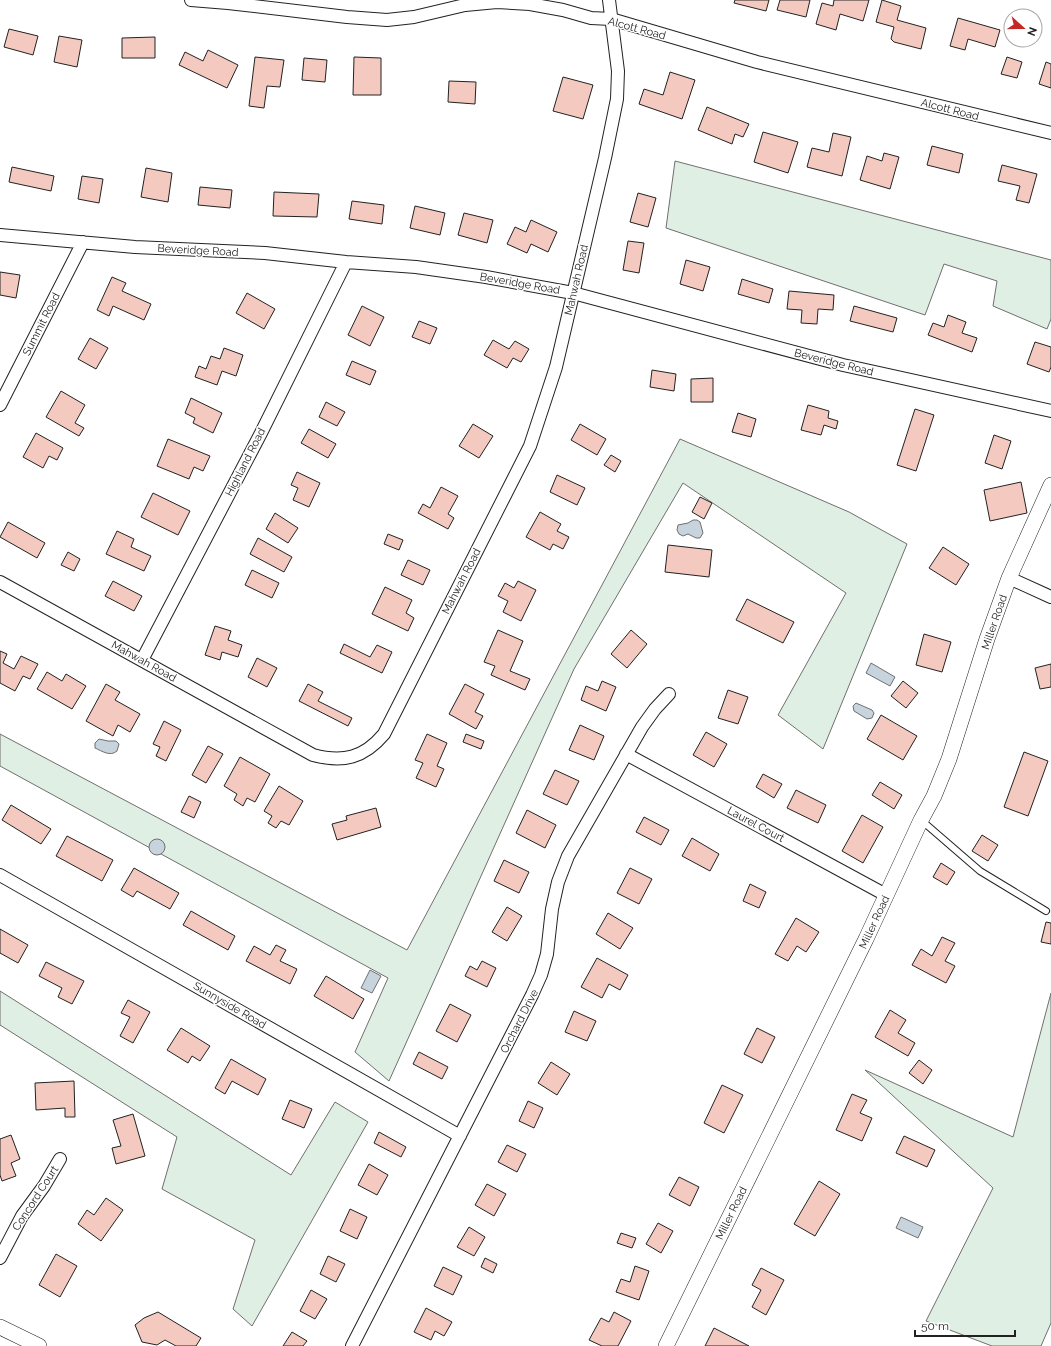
<svg xmlns="http://www.w3.org/2000/svg" width="1051" height="1346" font-family="Raleway,sans-serif">
  <rect width="100%" height="100%" fill="#fff"/>
  <path fill="#e0efe3" stroke="#6f6f6f" d="M 675,161 L 1051,260 L 1051,319 L 1047,329 L 993,306 L 997,281 L 944,264 L 925,315 L 666,228 Z
    M 680,439 L 849,512 L 907,544 L 823,749 L 778,715 L 846,593 L 683,483 L 574,669 L 389,1081 L 355,1052 L 388,978 L 0,766 L 0,734 L 407,950 Z
    M 0,991 L 291,1175 L 335,1102 L 368,1122 L 252,1326 L 233,1309 L 255,1240 L 162,1189 L 177,1137 L 0,1025 Z
    M 1051,993 L 1051,1323 L 1041,1346 L 992,1346 L 926,1321 L 993,1188 L 865,1070 L 1013,1137 Z"/>
  <path fill="#c7d3dd" stroke="#6f6f6f" d="M 693,520 L 697,520 L 700,522 L 703,533 L 700,538 L 696,538 L 688,534 L 683,536 L 679,534 L 677,530 L 678,525 L 688,523 Z
    M 871,663 L 895,677 L 890,686 L 866,673 Z
    M 856,703 L 872,710 L 874,713 L 872,718 L 867,719 L 854,711 L 853,706 Z
    M 99,739 L 108,741 L 116,741 L 119,744 L 117,751 C 110,757 102,751 95,748 L 95,743 Z
    M149 847a8 8 0 1 1 16 0a8 8 0 1 1-16 0Z
    M 370,970 L 381,976 L 372,993 L 361,988 Z
    M 901,1217 L 923,1227 L 918,1238 L 896,1228 Z"/>
  <path fill="#f3c9c0" stroke="#222" d="M 735,0 L 769,0 L 766,11 L 734,3 Z
    M 780,0 L 810,0 L 806,17 L 777,10 Z
    M 834,0 L 869,0 L 863,21 L 840,14 L 836,30 L 816,24 L 822,3 L 833,6 Z
    M 882,0 L 901,6 L 897,20 L 926,28 L 921,49 L 894,42 L 891,39 L 894,27 L 876,22 Z
    M 958,18 L 1000,30 L 995,47 L 968,39 L 965,50 L 950,46 Z
    M 9,29 L 38,36 L 33,55 L 4,47 Z
    M 59,36 L 82,40 L 77,67 L 54,62 Z
    M 155,37 L 155,58 L 122,58 L 122,38 Z
    M 208,50 L 238,65 L 227,88 L 179,65 L 185,52 L 203,61 Z
    M 255,57 L 284,60 L 280,87 L 267,86 L 264,108 L 249,106 Z
    M 354,57 L 381,58 L 381,95 L 353,95 Z
    M 1007,57 L 1022,62 L 1017,78 L 1001,74 Z
    M 304,58 L 327,60 L 325,82 L 302,80 Z
    M 1046,62 L 1051,64 L 1051,88 L 1039,84 Z
    M 670,72 L 695,80 L 682,119 L 639,104 L 644,89 L 663,95 Z
    M 563,77 L 593,85 L 583,119 L 553,111 Z
    M 449,81 L 476,82 L 475,104 L 448,102 Z
    M 707,107 L 749,124 L 743,137 L 735,134 L 732,144 L 698,130 Z
    M 763,132 L 798,142 L 788,173 L 754,162 Z
    M 833,133 L 851,137 L 842,176 L 807,167 L 812,148 L 829,152 Z
    M 932,146 L 963,154 L 959,173 L 927,165 Z
    M 884,153 L 899,157 L 890,189 L 860,180 L 867,156 L 882,161 Z
    M 1002,165 L 1037,174 L 1029,203 L 1016,200 L 1020,186 L 998,181 Z
    M 12,167 L 54,176 L 51,191 L 9,182 Z
    M 146,168 L 172,173 L 168,202 L 141,197 Z
    M 82,176 L 103,179 L 99,203 L 78,199 Z
    M 200,187 L 232,190 L 230,208 L 198,205 Z
    M 274,192 L 319,194 L 317,217 L 273,216 Z
    M 638,193 L 656,198 L 648,227 L 630,222 Z
    M 352,201 L 384,205 L 382,224 L 349,219 Z
    M 415,206 L 445,213 L 440,235 L 410,228 Z
    M 464,213 L 493,220 L 487,243 L 458,235 Z
    M 531,220 L 557,232 L 548,252 L 531,244 L 527,253 L 507,244 L 515,227 L 526,232 Z
    M 628,241 L 644,243 L 639,273 L 623,270 Z
    M 686,260 L 710,267 L 703,291 L 680,284 Z
    M 0,272 L 20,275 L 16,298 L 0,295 Z
    M 112,277 L 126,283 L 122,291 L 151,304 L 144,320 L 113,306 L 109,316 L 97,310 Z
    M 742,279 L 773,289 L 769,303 L 738,294 Z
    M 789,291 L 834,295 L 833,310 L 818,309 L 817,324 L 801,323 L 802,310 L 787,309 Z
    M 247,293 L 275,309 L 264,329 L 236,313 Z
    M 362,306 L 384,317 L 370,346 L 348,335 Z
    M 854,306 L 897,318 L 893,332 L 850,321 Z
    M 948,315 L 966,322 L 962,333 L 977,338 L 972,352 L 928,335 L 933,323 L 944,327 Z
    M 419,321 L 437,328 L 430,344 L 412,337 Z
    M 90,338 L 108,348 L 96,369 L 78,359 Z
    M 493,340 L 509,349 L 515,341 L 529,349 L 521,362 L 513,358 L 507,368 L 484,355 Z
    M 1035,342 L 1051,347 L 1051,367 L 1049,372 L 1027,364 Z
    M 224,348 L 243,355 L 236,376 L 222,371 L 217,385 L 195,377 L 199,366 L 206,369 L 211,356 L 220,359 Z
    M 352,361 L 376,371 L 370,385 L 346,375 Z
    M 652,370 L 676,374 L 674,391 L 650,387 Z
    M 713,378 L 713,402 L 691,402 L 691,379 Z
    M 61,391 L 85,405 L 75,423 L 84,428 L 79,436 L 46,417 Z
    M 191,398 L 222,413 L 213,433 L 193,423 L 195,418 L 185,413 Z
    M 326,402 L 345,412 L 337,426 L 319,417 Z
    M 808,405 L 829,411 L 828,418 L 838,421 L 836,429 L 824,425 L 821,435 L 801,430 Z
    M 915,409 L 934,415 L 916,471 L 897,465 Z
    M 738,413 L 756,419 L 751,437 L 732,432 Z
    M 473,424 L 493,436 L 479,458 L 459,446 Z
    M 580,424 L 606,439 L 597,455 L 571,440 Z
    M 309,429 L 336,444 L 328,458 L 301,443 Z
    M 36,433 L 63,448 L 57,460 L 49,456 L 43,468 L 23,457 Z
    M 994,435 L 1011,441 L 1002,469 L 985,463 Z
    M 168,439 L 210,456 L 203,471 L 194,467 L 189,479 L 157,466 Z
    M 611,455 L 621,461 L 615,472 L 604,465 Z
    M 297,472 L 320,483 L 309,507 L 293,500 L 298,488 L 291,485 Z
    M 557,475 L 585,488 L 577,505 L 550,492 Z
    M 1021,482 L 1027,513 L 990,521 L 984,490 Z
    M 441,487 L 458,496 L 448,514 L 454,518 L 448,529 L 418,513 L 423,504 L 430,508 Z
    M 153,493 L 190,511 L 178,535 L 141,517 Z
    M 700,497 L 712,503 L 704,519 L 692,512 Z
    M 540,512 L 561,524 L 557,531 L 569,537 L 563,549 L 553,544 L 550,550 L 526,537 Z
    M 275,513 L 298,528 L 288,543 L 266,529 Z
    M 8,522 L 45,543 L 37,558 L 0,537 Z
    M 117,531 L 134,539 L 131,547 L 151,556 L 144,571 L 106,554 Z
    M 388,534 L 403,540 L 399,550 L 384,544 Z
    M 258,538 L 292,557 L 284,572 L 250,554 Z
    M 668,545 L 712,550 L 709,577 L 665,572 Z
    M 943,547 L 969,564 L 956,585 L 929,568 Z
    M 68,552 L 80,559 L 74,571 L 61,565 Z
    M 408,560 L 430,570 L 423,585 L 401,575 Z
    M 252,570 L 279,583 L 272,598 L 245,585 Z
    M 113,581 L 142,596 L 134,611 L 105,596 Z
    M 518,581 L 536,590 L 521,621 L 503,612 L 508,601 L 498,596 L 505,583 L 514,588 Z
    M 385,587 L 412,600 L 406,613 L 414,618 L 408,631 L 372,614 Z
    M 747,599 L 794,622 L 783,643 L 736,620 Z
    M 215,626 L 231,631 L 228,640 L 242,645 L 238,657 L 222,652 L 220,660 L 205,655 Z
    M 498,630 L 523,641 L 510,671 L 530,679 L 525,690 L 491,675 L 495,666 L 484,662 Z
    M 631,630 L 647,644 L 627,668 L 611,654 Z
    M 924,634 L 951,642 L 942,672 L 916,665 Z
    M 344,644 L 370,657 L 377,645 L 392,652 L 382,673 L 340,653 Z
    M 0,651 L 7,654 L 3,663 L 14,669 L 21,656 L 38,664 L 30,679 L 23,676 L 15,691 L 0,683 Z
    M 257,658 L 277,668 L 267,687 L 248,677 Z
    M 1051,664 L 1051,687 L 1040,689 L 1035,668 Z
    M 47,672 L 62,681 L 66,674 L 86,686 L 72,709 L 37,689 Z
    M 602,681 L 616,687 L 606,711 L 581,700 L 586,686 L 598,691 Z
    M 903,681 L 918,693 L 906,708 L 891,696 Z
    M 106,684 L 120,692 L 115,700 L 140,714 L 130,732 L 118,725 L 113,736 L 86,721 Z
    M 308,684 L 323,692 L 318,701 L 352,718 L 348,726 L 299,701 Z
    M 465,684 L 484,694 L 475,712 L 483,716 L 476,729 L 449,714 Z
    M 728,690 L 748,697 L 738,724 L 718,718 Z
    M 881,715 L 917,736 L 903,760 L 867,739 Z
    M 164,721 L 181,730 L 166,761 L 156,756 L 160,747 L 153,744 Z
    M 580,725 L 604,736 L 594,760 L 569,750 Z
    M 706,732 L 727,744 L 714,767 L 693,755 Z
    M 427,734 L 447,743 L 437,766 L 444,769 L 436,787 L 416,778 L 423,763 L 415,760 Z
    M 466,734 L 484,741 L 481,749 L 463,742 Z
    M 208,746 L 223,754 L 206,783 L 192,775 Z
    M 1024,752 L 1048,761 L 1028,816 L 1004,807 Z
    M 240,757 L 270,774 L 255,802 L 247,798 L 243,806 L 234,800 L 237,794 L 224,786 Z
    M 555,770 L 579,781 L 567,805 L 543,794 Z
    M 763,774 L 782,784 L 774,798 L 756,787 Z
    M 880,782 L 902,795 L 894,809 L 872,795 Z
    M 279,786 L 303,801 L 289,825 L 281,821 L 276,828 L 268,823 L 272,816 L 264,811 Z
    M 796,790 L 826,805 L 818,823 L 787,808 Z
    M 189,796 L 201,802 L 194,818 L 181,812 Z
    M 11,805 L 51,829 L 41,844 L 2,820 Z
    M 376,808 L 381,827 L 337,840 L 332,824 L 347,820 L 346,816 Z
    M 527,810 L 556,825 L 545,848 L 516,833 Z
    M 862,815 L 883,827 L 863,863 L 842,851 Z
    M 644,817 L 669,830 L 661,845 L 636,832 Z
    M 982,835 L 998,845 L 988,861 L 972,851 Z
    M 67,836 L 113,860 L 102,881 L 56,856 Z
    M 692,838 L 719,854 L 710,871 L 682,856 Z
    M 504,860 L 529,872 L 519,893 L 494,881 Z
    M 941,863 L 955,872 L 947,885 L 933,877 Z
    M 134,868 L 179,893 L 170,909 L 137,891 L 133,897 L 121,890 Z
    M 630,868 L 652,879 L 639,904 L 617,893 Z
    M 750,884 L 766,892 L 759,908 L 743,901 Z
    M 507,907 L 522,916 L 507,941 L 492,932 Z
    M 191,911 L 235,936 L 228,950 L 183,925 Z
    M 608,913 L 633,928 L 620,949 L 596,934 Z
    M 796,918 L 819,932 L 806,952 L 797,946 L 788,961 L 775,954 Z
    M 1046,922 L 1051,923 L 1051,944 L 1041,942 Z
    M 0,929 L 28,945 L 18,963 L 0,953 Z
    M 942,937 L 955,943 L 945,961 L 955,966 L 946,983 L 912,965 L 921,949 L 932,956 Z
    M 276,945 L 286,950 L 280,961 L 297,969 L 290,984 L 246,961 L 254,946 L 270,955 Z
    M 597,958 L 628,975 L 620,990 L 609,984 L 602,998 L 581,987 Z
    M 482,961 L 496,968 L 487,987 L 465,976 L 470,966 L 477,970 Z
    M 46,962 L 84,981 L 72,1004 L 58,997 L 62,988 L 39,976 Z
    M 326,976 L 364,999 L 353,1019 L 314,996 Z
    M 128,1000 L 150,1012 L 133,1043 L 120,1036 L 130,1017 L 121,1013 Z
    M 450,1004 L 471,1015 L 457,1042 L 436,1031 Z
    M 890,1010 L 906,1020 L 898,1033 L 915,1043 L 908,1056 L 875,1037 Z
    M 574,1011 L 596,1021 L 587,1041 L 565,1032 Z
    M 181,1028 L 210,1046 L 200,1061 L 192,1056 L 188,1063 L 167,1050 Z
    M 757,1028 L 775,1037 L 762,1063 L 744,1054 Z
    M 419,1052 L 448,1067 L 442,1079 L 413,1064 Z
    M 231,1059 L 266,1079 L 258,1095 L 232,1081 L 225,1094 L 215,1088 Z
    M 919,1060 L 932,1070 L 923,1084 L 909,1073 Z
    M 551,1062 L 570,1074 L 557,1095 L 538,1083 Z
    M 74,1081 L 75,1117 L 65,1117 L 65,1108 L 36,1110 L 35,1083 Z
    M 722,1085 L 743,1095 L 724,1133 L 704,1123 Z
    M 852,1094 L 867,1100 L 860,1113 L 872,1118 L 862,1141 L 836,1130 Z
    M 290,1100 L 312,1109 L 304,1128 L 282,1119 Z
    M 528,1101 L 543,1108 L 534,1128 L 519,1121 Z
    M 133,1114 L 145,1156 L 116,1164 L 112,1148 L 121,1146 L 113,1120 Z
    M 379,1132 L 406,1147 L 401,1157 L 374,1143 Z
    M 11,1135 L 20,1159 L 11,1163 L 16,1176 L 2,1181 L 0,1175 L 0,1139 Z
    M 904,1136 L 935,1150 L 927,1167 L 896,1153 Z
    M 507,1145 L 526,1154 L 517,1172 L 498,1162 Z
    M 369,1164 L 388,1175 L 377,1195 L 358,1185 Z
    M 679,1177 L 699,1187 L 690,1206 L 669,1195 Z
    M 819,1181 L 840,1194 L 815,1236 L 794,1224 Z
    M 487,1184 L 506,1194 L 494,1216 L 475,1205 Z
    M 106,1198 L 123,1210 L 101,1241 L 78,1224 L 87,1210 L 94,1215 Z
    M 350,1209 L 367,1217 L 357,1239 L 340,1231 Z
    M 658,1223 L 673,1231 L 661,1253 L 646,1244 Z
    M 469,1227 L 485,1237 L 474,1256 L 457,1247 Z
    M 621,1233 L 636,1238 L 632,1248 L 617,1243 Z
    M 56,1254 L 77,1266 L 60,1297 L 39,1285 Z
    M 328,1256 L 345,1264 L 336,1282 L 320,1274 Z
    M 485,1258 L 497,1264 L 493,1273 L 481,1267 Z
    M 635,1266 L 649,1271 L 639,1300 L 616,1292 L 621,1279 L 630,1282 Z
    M 443,1267 L 462,1276 L 453,1295 L 434,1286 Z
    M 761,1268 L 784,1280 L 766,1315 L 752,1307 L 761,1290 L 752,1285 Z
    M 311,1290 L 327,1299 L 315,1319 L 300,1311 Z
    M 426,1308 L 452,1322 L 444,1336 L 435,1331 L 431,1340 L 414,1332 Z
    M 158,1312 L 201,1338 L 196,1346 L 176,1346 L 165,1340 L 157,1345 L 142,1342 L 135,1325 L 144,1318 Z
    M 614,1312 L 631,1321 L 618,1346 L 602,1346 L 589,1340 L 601,1318 L 609,1322 Z
    M 714,1328 L 749,1346 L 705,1346 Z
    M 292,1332 L 307,1341 L 303,1346 L 283,1346 Z"/>
  <g fill="none" stroke-linecap="round" stroke-linejoin="round">
    <g stroke="#222" stroke-width="8">
      <path id="service" d="M 921,820 L 980,871 L 1046,911"/>
    </g>
    <g stroke="#222" stroke-width="14">
      <path id="minor" d="M 191,0 L 228,3 L 347,17 L 387,20 L 414,17 L 465,5 L 497,2 L 530,4 L 563,10 L 591,18 L 611,19 L 757,62 L 1051,133
        M 0,235 L 135,247 L 265,253 L 346,262 L 416,267 L 486,277 L 573,293 L 843,365 L 1051,411
        M 0,405 L 83,242
        M 1009,578 L 1051,597
        M 0,582 L 313,755 C 343,763 364,758 384,734 L 530,446 L 556,367 L 605,158 L 617,99 L 618,71 L 609,0
        M 142,660 L 261,433 L 346,262
        M 626,754 L 886,895
        M 0,875 L 460,1136
        M 0,1258 L 22,1216 L 44,1186 L 60,1159
        M 352,1346 L 532,995 L 541,975 L 547,954 L 552,909 L 558,882 L 568,856 L 642,727 L 655,709 L 669,694"/>
    </g>
    <g stroke="#222" stroke-width="16">
      <path id="tertiary" d="M 0,1327 L 39,1346
        M 666,1346 L 866,939 L 921,820 L 934,796 L 949,759 L 987,639 L 1009,578 L 1051,485"/>
    </g>
    <use href="#service" stroke="#fff" stroke-width="6"/>
    <use href="#minor" stroke="#fff" stroke-width="12"/>
    <use href="#tertiary" stroke="#fff" stroke-width="15"/>
  </g>
  <g text-anchor="middle" stroke-width="3" stroke-linejoin="round" paint-order="stroke">
    <g font-size="11" fill="#222" stroke="#fff">
      <text transform="translate(637 28) rotate(15)" y="4">Alcott Road</text>
      <text transform="translate(950 109) rotate(14)" y="4">Alcott Road</text>
      <text transform="translate(198 250) rotate(3)" y="4">Beveridge Road</text>
      <text transform="translate(576 280) rotate(-77)" y="4">Mahwah Road</text>
      <text transform="translate(520 283) rotate(10)" y="4">Beveridge Road</text>
      <text transform="translate(41 324) rotate(-63)" y="4">Summit Road</text>
      <text transform="translate(834 362) rotate(14)" y="4">Beveridge Road</text>
      <text transform="translate(245 462) rotate(-63)" y="4">Highland Road</text>
      <text transform="translate(461 581) rotate(-63)" y="4">Mahwah Road</text>
      <text transform="translate(994 622) rotate(-71)" y="4">Miller Road</text>
      <text transform="translate(144 661) rotate(29)" y="4">Mahwah Road</text>
      <text transform="translate(756 824) rotate(28)" y="4">Laurel Court</text>
      <text transform="translate(874 922) rotate(-65)" y="4">Miller Road</text>
      <text transform="translate(230 1005) rotate(30)" y="4">Sunnyside Road</text>
      <text transform="translate(519 1021) rotate(-63)" y="4">Orchard Drive</text>
      <text transform="translate(35 1198) rotate(-57)" y="4">Concord Court</text>
      <text transform="translate(731 1213) rotate(-64)" y="4">Miller Road</text>
    </g>
  </g>
  <g transform="translate(1023 28) rotate(111)"><circle r="19" fill="#ffffff" stroke="#a7a7a7"/>
  <path d="M0-3L7 15L0 10L-7 15Z" fill="#c62828"/>
  <text y="-6" font-size="11" font-weight="bold" text-anchor="middle" fill="#222222">N</text>
  </g>
  <path d="M915 1330v6h100v-6" fill="none" stroke="#222222" stroke-width="2"/>
  <text x="921" y="1330" font-size="12" fill="#222222" stroke="#ffffff" stroke-width="3" paint-order="stroke">50 m</text>
</svg>
